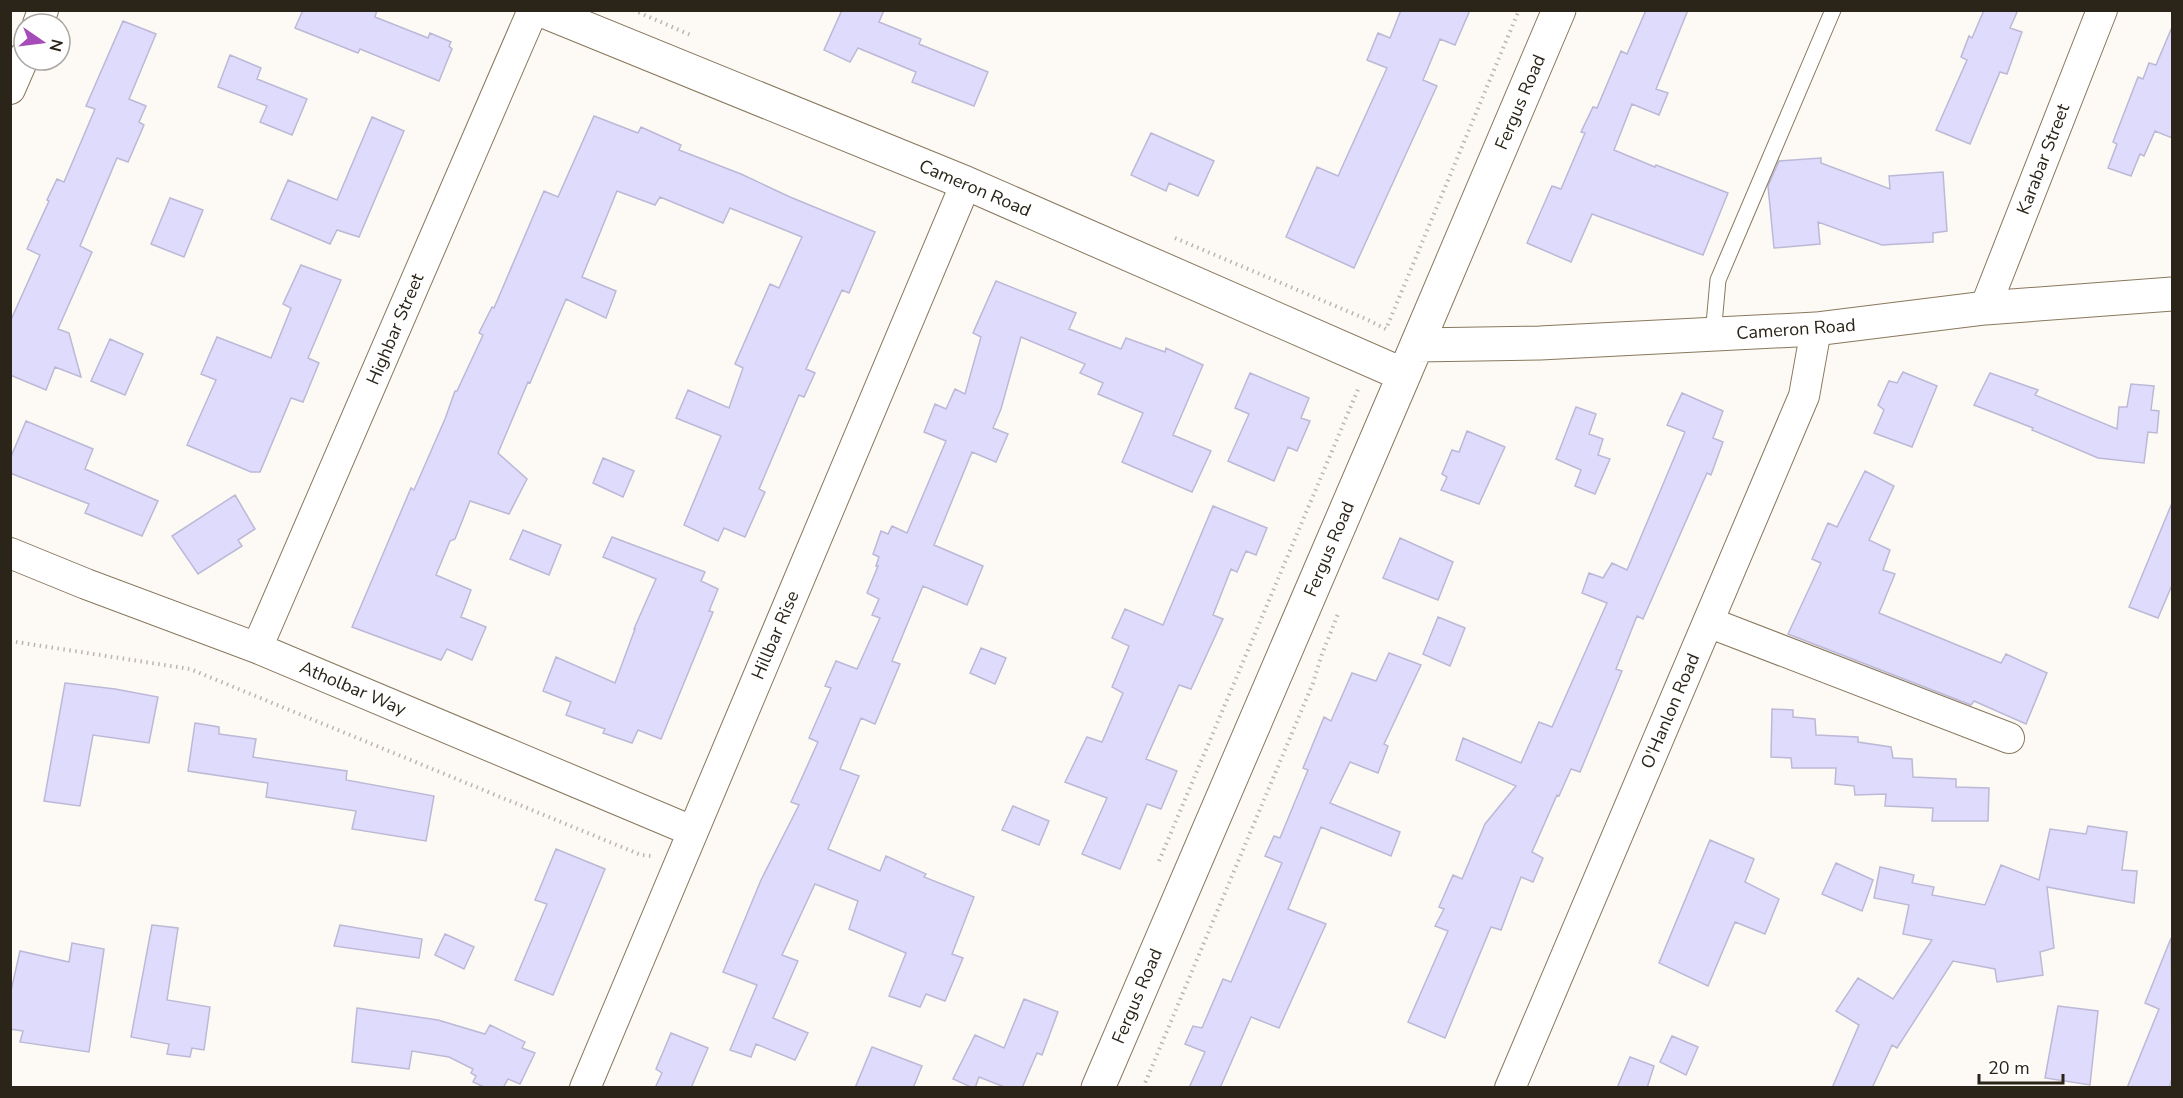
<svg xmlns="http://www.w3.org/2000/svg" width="2183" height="1098" font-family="'Nunito Sans',sans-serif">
  <rect width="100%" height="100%" fill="#fdf9f4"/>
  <path fill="#dfdbfc" stroke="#bcb9d7" stroke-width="1.5" d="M 303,10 L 377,10 L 375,17 L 428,38 L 430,33 L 451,42 L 449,46 L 452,49 L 439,81 L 360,49 L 358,53 L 295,28 Z
    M 842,10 L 884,10 L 879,22 L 921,39 L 919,44 L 988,72 L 974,106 L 912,82 L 916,72 L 858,48 L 850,62 L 824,50 Z
    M 1401,10 L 1470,10 L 1455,45 L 1440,39 L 1423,80 L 1437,86 L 1354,268 L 1286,237 L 1317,167 L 1338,176 L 1387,68 L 1367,60 L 1378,33 L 1390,38 Z
    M 1646,10 L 1688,10 L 1656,89 L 1668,93 L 1659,115 L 1632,104 L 1614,150 L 1655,167 L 1656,165 L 1728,193 L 1703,255 L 1592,214 L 1571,262 L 1527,243 L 1552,186 L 1561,189 L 1585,133 L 1581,132 L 1593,107 L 1597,108 L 1621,51 L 1627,54 Z
    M 1984,10 L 2018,10 L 2010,28 L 2022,32 L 2007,74 L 2000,72 L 1970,144 L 1936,130 L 1967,60 L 1961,57 L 1969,36 L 1972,38 Z
    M 123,21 L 156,34 L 129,99 L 146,106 L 139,122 L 144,125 L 128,162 L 117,158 L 80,246 L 92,252 L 58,329 L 69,333 L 81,377 L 55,367 L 46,390 L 10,375 L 10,322 L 40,255 L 27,249 L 49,201 L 47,200 L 57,179 L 64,182 L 95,109 L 86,106 Z
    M 2172,27 L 2172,138 L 2155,131 L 2144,156 L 2140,154 L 2131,176 L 2108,168 L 2117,144 L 2113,142 L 2138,77 L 2143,79 L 2149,63 L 2156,65 Z
    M 230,55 L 261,68 L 257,79 L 307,99 L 292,135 L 260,122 L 267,106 L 218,87 Z
    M 594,116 L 638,133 L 641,127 L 681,145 L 679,150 L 741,174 L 790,197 L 875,232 L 849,293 L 842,290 L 806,369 L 815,373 L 804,397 L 799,395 L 759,489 L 765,492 L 745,537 L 724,528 L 718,541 L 684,525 L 721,436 L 676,418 L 688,390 L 729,408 L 743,368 L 735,364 L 770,284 L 779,288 L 802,237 L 730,208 L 723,223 L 660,197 L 655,205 L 617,191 L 582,277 L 616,291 L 606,318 L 566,299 L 530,383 L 528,382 L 498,453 L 527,479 L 509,514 L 470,501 L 455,539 L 450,541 L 436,575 L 471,590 L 461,617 L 486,627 L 472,660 L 447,649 L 441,660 L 352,627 L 411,488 L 414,490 L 445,419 L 455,391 L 457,391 L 483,335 L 479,333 L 492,307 L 494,308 L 544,191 L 558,197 Z
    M 372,117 L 404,131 L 359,237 L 337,230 L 330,244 L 271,219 L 288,180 L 337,200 Z
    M 1151,133 L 1214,161 L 1198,196 L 1169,183 L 1166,191 L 1131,175 Z
    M 1821,158 L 1821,163 L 1890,189 L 1889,176 L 1943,172 L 1947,231 L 1933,233 L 1933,242 L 1882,245 L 1818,222 L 1820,244 L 1774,248 L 1768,186 L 1779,161 Z
    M 170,198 L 203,210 L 184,257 L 151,244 Z
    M 301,265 L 341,280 L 308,358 L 319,363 L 303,402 L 291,398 L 260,472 L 251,472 L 187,445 L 216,380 L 201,374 L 217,337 L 271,358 L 291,308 L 283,304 Z
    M 996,281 L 1076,313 L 1069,329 L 1121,349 L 1126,338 L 1165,352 L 1166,348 L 1203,365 L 1173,435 L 1211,451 L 1192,492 L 1122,462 L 1143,413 L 1098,394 L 1103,383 L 1080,373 L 1085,364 L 1021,337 L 1001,409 L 993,428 L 1008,434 L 996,462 L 972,452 L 934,545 L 983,566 L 967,605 L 923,586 L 892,661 L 900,664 L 875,724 L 861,718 L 840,769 L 859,776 L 828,849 L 880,871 L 886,856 L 926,874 L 924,877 L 974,897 L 952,954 L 963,958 L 945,1001 L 926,994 L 920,1007 L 889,996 L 906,953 L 849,929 L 858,901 L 815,884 L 782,955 L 798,961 L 773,1018 L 808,1033 L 795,1060 L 756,1044 L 751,1057 L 730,1050 L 757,985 L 723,972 L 761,880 L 799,805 L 791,802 L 818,742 L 809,738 L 831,688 L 825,686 L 836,661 L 857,669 L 880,618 L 872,615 L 879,599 L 867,593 L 878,566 L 876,566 L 879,557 L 873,554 L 881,531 L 888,534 L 892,526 L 907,533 L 946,441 L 924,432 L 935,404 L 946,409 L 955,389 L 965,394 L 981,337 L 973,333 Z
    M 110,339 L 143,354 L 125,395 L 91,381 Z
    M 1903,372 L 1937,386 L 1912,447 L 1874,433 L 1884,410 L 1878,405 L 1889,381 L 1897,383 Z
    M 1250,373 L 1309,398 L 1301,418 L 1310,421 L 1297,451 L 1288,447 L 1274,481 L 1228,461 L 1249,414 L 1235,408 Z
    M 1990,373 L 2038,390 L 2035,395 L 2117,429 L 2119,407 L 2127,407 L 2131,384 L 2154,386 L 2151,410 L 2159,411 L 2157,433 L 2148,432 L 2144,463 L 2098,458 L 2032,430 L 2033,428 L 1974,405 Z
    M 1682,393 L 1723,411 L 1713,438 L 1723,442 L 1711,475 L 1707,473 L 1643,619 L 1637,616 L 1616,669 L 1622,671 L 1580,772 L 1571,769 L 1559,796 L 1557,795 L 1532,852 L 1543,858 L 1533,882 L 1521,877 L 1501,930 L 1491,927 L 1445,1038 L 1408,1022 L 1448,931 L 1435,926 L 1444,909 L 1439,907 L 1453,875 L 1462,879 L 1485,824 L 1516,786 L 1456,760 L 1463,738 L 1521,763 L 1539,722 L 1552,727 L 1607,603 L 1582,593 L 1589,573 L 1603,578 L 1612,563 L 1627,570 L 1685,432 L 1667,425 Z
    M 1576,407 L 1596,414 L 1589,434 L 1603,439 L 1598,455 L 1610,459 L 1595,494 L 1575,486 L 1581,470 L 1556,459 Z
    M 26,421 L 93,449 L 85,469 L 158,501 L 142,536 L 85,513 L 89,504 L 10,473 L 10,459 Z
    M 1467,431 L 1505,447 L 1479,504 L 1441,490 L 1447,477 L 1442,474 L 1452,450 L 1459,452 Z
    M 603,458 L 634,471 L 623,497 L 593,483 Z
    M 1865,471 L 1894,486 L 1869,540 L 1890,550 L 1883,570 L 1895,574 L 1879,613 L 2001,663 L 2006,654 L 2047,673 L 2026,724 L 1974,701 L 1971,705 L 1788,634 L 1821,563 L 1812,559 L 1828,523 L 1837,527 Z
    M 235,495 L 255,529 L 238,540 L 242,546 L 198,574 L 172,536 Z
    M 2172,503 L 2172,585 L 2158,618 L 2129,607 Z
    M 1213,506 L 1267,528 L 1256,555 L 1246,551 L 1237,572 L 1231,569 L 1213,615 L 1223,619 L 1191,689 L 1179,685 L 1146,759 L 1177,771 L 1161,809 L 1147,804 L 1120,869 L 1082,854 L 1107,798 L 1065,782 L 1087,737 L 1102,742 L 1123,693 L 1112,687 L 1129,646 L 1112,638 L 1125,609 L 1163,625 Z
    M 523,530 L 561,545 L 549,575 L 510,559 Z
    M 612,537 L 705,572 L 701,581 L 718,589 L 709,611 L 713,612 L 661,739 L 638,730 L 632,743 L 603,733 L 605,729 L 566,715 L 571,702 L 543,691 L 556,657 L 615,683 L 635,629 L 634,629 L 656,579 L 603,557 Z
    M 1400,538 L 1453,562 L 1438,600 L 1383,578 Z
    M 1438,617 L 1465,628 L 1450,666 L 1423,654 Z
    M 981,648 L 1006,658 L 995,684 L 970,673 Z
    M 1389,653 L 1421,665 L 1384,744 L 1388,746 L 1378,773 L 1350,762 L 1330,803 L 1400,832 L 1391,856 L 1321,827 L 1288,909 L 1326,924 L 1279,1028 L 1251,1017 L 1220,1088 L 1189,1088 L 1205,1052 L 1185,1044 L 1193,1026 L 1202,1028 L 1223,979 L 1231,982 L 1282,863 L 1265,856 L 1274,836 L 1280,838 L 1308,770 L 1303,768 L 1324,717 L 1331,721 L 1352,673 L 1376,681 Z
    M 65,683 L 115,689 L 158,697 L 149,743 L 93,735 L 80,806 L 44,801 Z
    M 1772,709 L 1793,710 L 1793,717 L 1815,719 L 1816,735 L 1858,737 L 1858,742 L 1891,747 L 1893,758 L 1912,759 L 1913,777 L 1956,779 L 1956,787 L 1989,788 L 1988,821 L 1932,821 L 1933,808 L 1885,806 L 1886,794 L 1855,795 L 1854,786 L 1835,784 L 1836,768 L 1792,768 L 1791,758 L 1771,757 Z
    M 195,723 L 219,727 L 219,734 L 256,739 L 253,757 L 347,771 L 346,780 L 434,796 L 426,841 L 352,829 L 356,811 L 266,797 L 268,783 L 188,771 Z
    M 1013,806 L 1049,821 L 1039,845 L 1002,830 Z
    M 2088,826 L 2127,832 L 2122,870 L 2137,871 L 2134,903 L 2047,887 L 2054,948 L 2040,952 L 2043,975 L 1997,982 L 1995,969 L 1953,961 L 1897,1048 L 1892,1045 L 1872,1088 L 1832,1088 L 1859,1025 L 1836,1011 L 1858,978 L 1893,999 L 1932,940 L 1903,934 L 1909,905 L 1874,898 L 1880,867 L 1914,875 L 1912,883 L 1934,887 L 1932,895 L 1985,905 L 2001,865 L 2039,880 L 2050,829 L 2086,834 Z
    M 1710,840 L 1754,859 L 1745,882 L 1779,899 L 1765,934 L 1735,922 L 1708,986 L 1659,963 Z
    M 556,849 L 605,869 L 553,995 L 515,980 L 547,904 L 535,900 Z
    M 1836,863 L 1873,880 L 1862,911 L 1822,894 Z
    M 152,925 L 178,928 L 167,1000 L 210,1007 L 204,1050 L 192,1048 L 190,1057 L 167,1054 L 169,1044 L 131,1037 Z
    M 340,925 L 422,939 L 419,958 L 334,946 Z
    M 445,934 L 474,947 L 464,969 L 435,955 Z
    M 2171,938 L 2172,1078 L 2169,1088 L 2127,1088 L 2159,1009 L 2145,1003 Z
    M 72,943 L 104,949 L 89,1052 L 20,1042 L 23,1031 L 10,1029 L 10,995 L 20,951 L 69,962 Z
    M 1024,999 L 1058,1012 L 1042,1055 L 1037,1053 L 1022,1088 L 1007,1088 L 979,1077 L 975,1088 L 973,1088 L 953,1079 L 975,1035 L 1004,1048 Z
    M 2058,1006 L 2098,1011 L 2090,1085 L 2045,1078 Z
    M 357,1008 L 438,1020 L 485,1034 L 490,1025 L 525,1042 L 522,1048 L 535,1053 L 520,1084 L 508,1079 L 503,1088 L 486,1088 L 473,1082 L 476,1076 L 471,1073 L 473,1069 L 449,1057 L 412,1051 L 409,1069 L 352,1062 Z
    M 671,1033 L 708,1048 L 691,1088 L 655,1088 L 662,1073 L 656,1069 Z
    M 1672,1036 L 1698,1047 L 1686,1075 L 1660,1062 Z
    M 872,1047 L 922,1066 L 913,1088 L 855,1088 Z
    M 1630,1057 L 1654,1066 L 1647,1088 L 1617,1088 Z"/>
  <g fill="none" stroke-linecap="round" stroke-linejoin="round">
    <g stroke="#88785e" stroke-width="17">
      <path id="service" d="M 1713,335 L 1718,280 L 1833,10"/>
    </g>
    <g stroke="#88785e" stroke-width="32">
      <path id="minor" d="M 38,24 L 43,10
        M 10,89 L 24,57
        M 1985,308 L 2102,10
        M 10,553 L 86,584 L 257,648 L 692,831
        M 1708,622 L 2009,738
        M 257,648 L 533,10
        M 585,1088 L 966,183
        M 1510,1088 L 1804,396 L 1816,329"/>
    </g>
    <g stroke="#88785e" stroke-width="35">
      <path id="tertiary" d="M 541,10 L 966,183 L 1404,375
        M 1417,345 L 1540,343 L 1816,329 L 1985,308 L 2172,294
        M 1098,1088 L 1404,375 L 1559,10"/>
    </g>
    <path stroke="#bbb6af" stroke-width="4" stroke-dasharray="1.5 4.5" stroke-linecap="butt" d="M 633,10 L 693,36
      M 1175,238 L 1366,319 L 1386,329 L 1519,10
      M 10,641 L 190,669 L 641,855 L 651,856
      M 1159,861 L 1359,387
      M 1143,1088 L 1313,683 L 1322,654 L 1338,614"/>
    <use href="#service" stroke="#fff" stroke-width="15"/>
    <use href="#minor" stroke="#fff" stroke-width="30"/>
    <use href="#tertiary" stroke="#fff" stroke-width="33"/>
  </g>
  <g text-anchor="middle" stroke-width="5" stroke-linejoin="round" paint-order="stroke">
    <g font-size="18" fill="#2a2419" stroke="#fff">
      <text transform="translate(1520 102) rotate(-67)" y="6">Fergus Road</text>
      <text transform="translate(2043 159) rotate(-69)" y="6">Karabar Street</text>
      <text transform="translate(975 188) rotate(23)" y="6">Cameron Road</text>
      <text transform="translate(395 329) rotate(-67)" y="6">Highbar Street</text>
      <text transform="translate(1796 329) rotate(-4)" y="6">Cameron Road</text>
      <text transform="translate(1329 549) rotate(-67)" y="6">Fergus Road</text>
      <text transform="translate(775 635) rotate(-67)" y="6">Hillbar Rise</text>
      <text transform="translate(353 688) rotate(23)" y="6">Atholbar Way</text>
      <text transform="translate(1670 711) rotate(-67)" y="6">O'Hanlon Road</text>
      <text transform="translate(1137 996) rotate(-67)" y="6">Fergus Road</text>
    </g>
  </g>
  <rect width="2183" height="1098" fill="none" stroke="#2a2419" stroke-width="24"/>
  <g transform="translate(42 42) rotate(104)"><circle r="28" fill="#ffffff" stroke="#aaa7a3" stroke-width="1.5"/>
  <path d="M0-4.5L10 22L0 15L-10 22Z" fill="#a54cb8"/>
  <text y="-9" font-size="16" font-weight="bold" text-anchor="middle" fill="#2a2419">N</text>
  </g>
  <path d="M1979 1074v9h84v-9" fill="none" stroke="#2a2419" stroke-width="3"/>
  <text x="1988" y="1074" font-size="18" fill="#2a2419" stroke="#ffffff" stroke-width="4.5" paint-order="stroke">20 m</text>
</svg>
